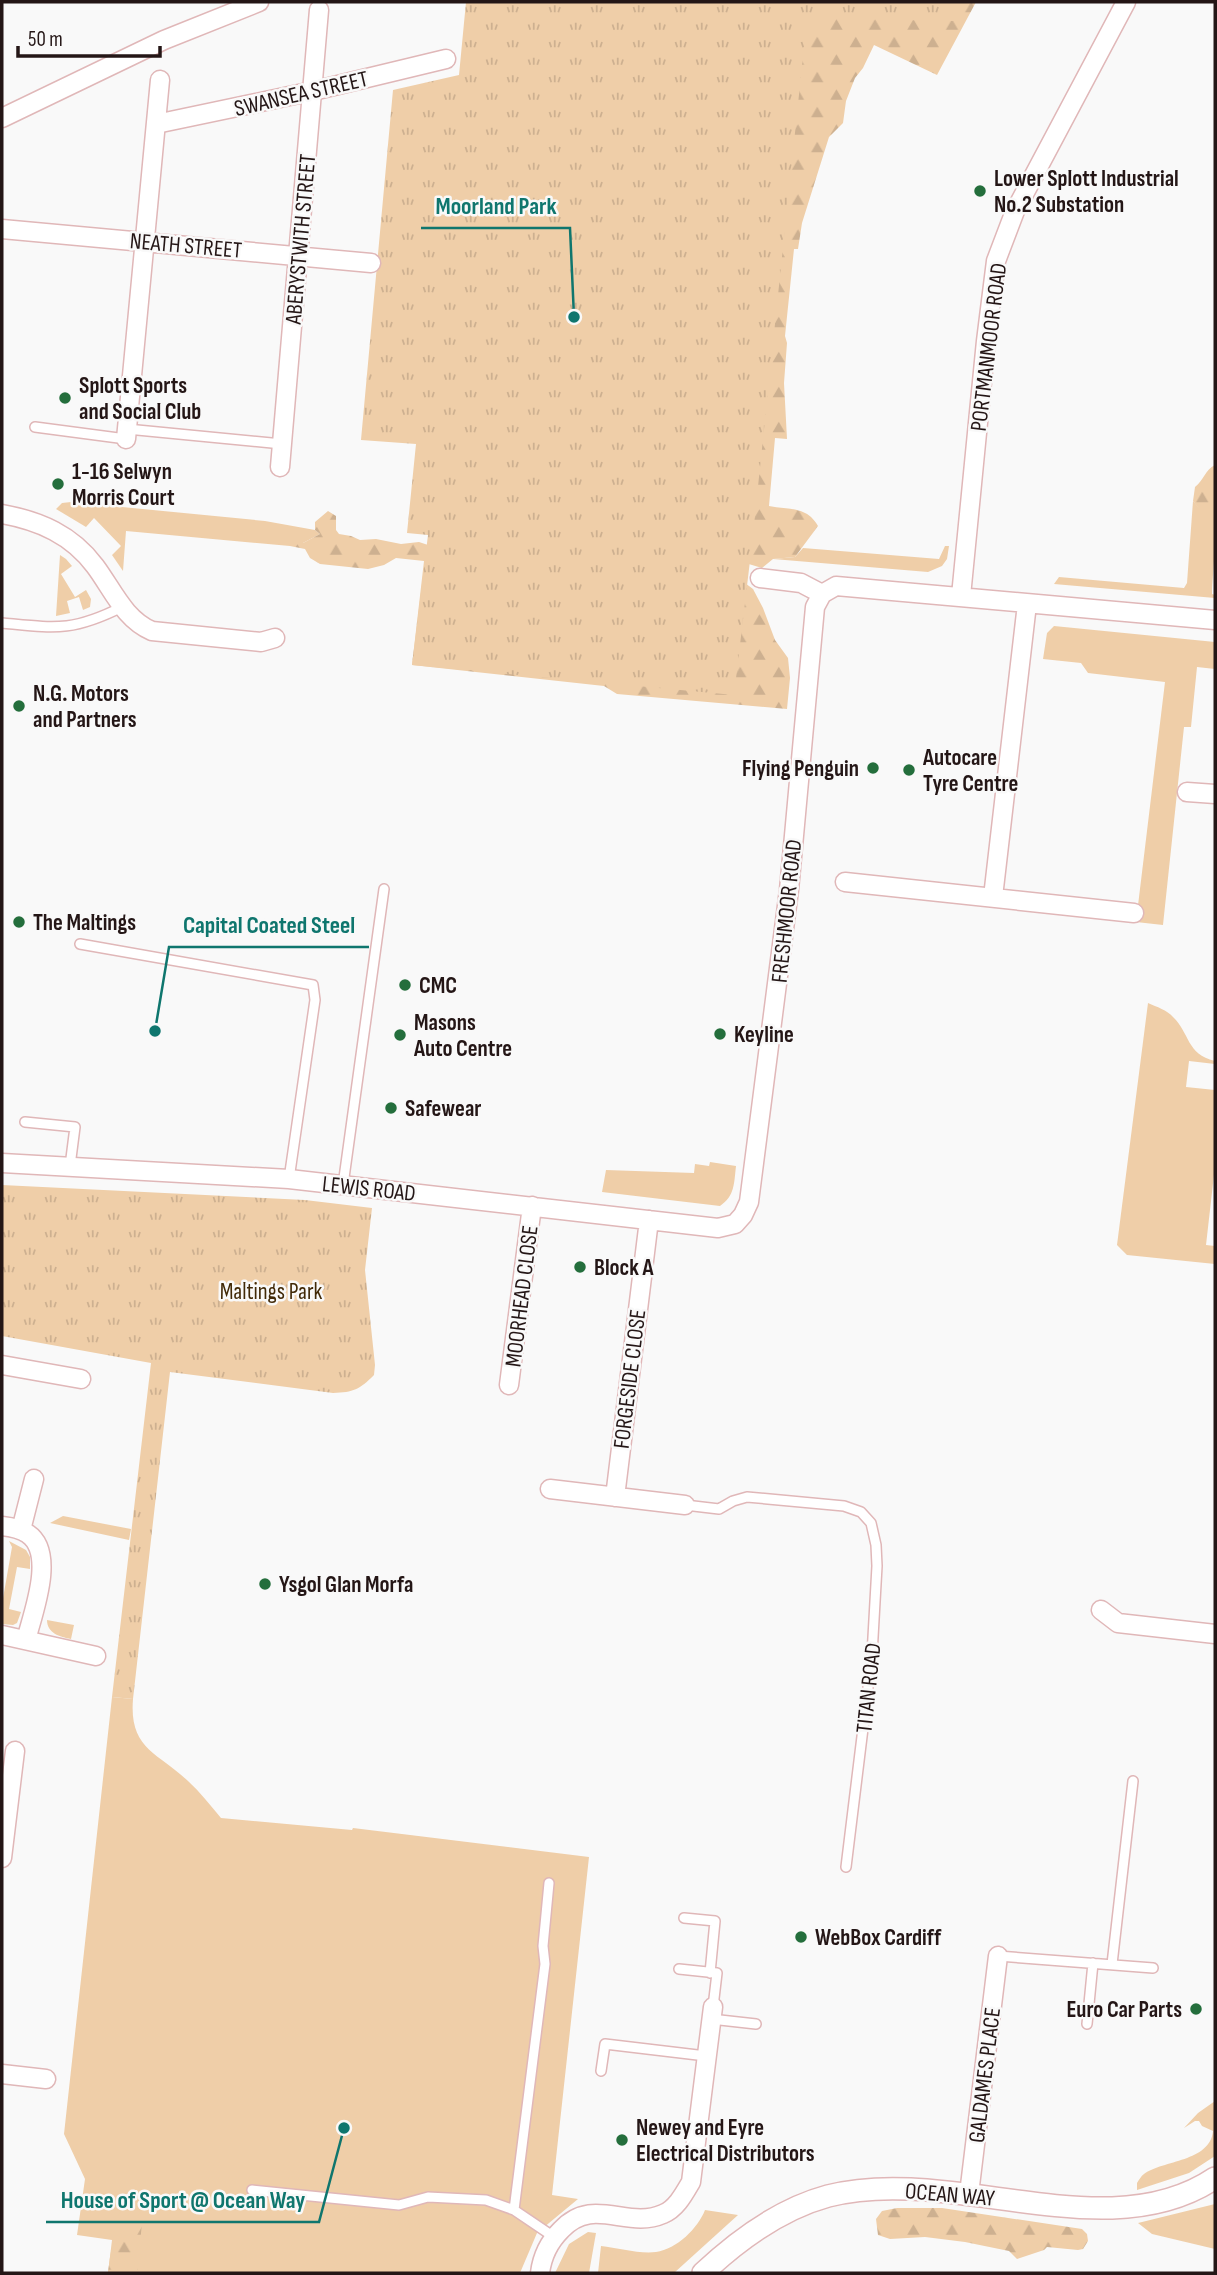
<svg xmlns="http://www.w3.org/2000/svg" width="1217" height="2275" font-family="'Sofia Sans Condensed',sans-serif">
  <defs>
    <pattern id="forest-firs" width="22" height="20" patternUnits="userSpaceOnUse" patternTransform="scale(1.75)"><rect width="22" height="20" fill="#efcea8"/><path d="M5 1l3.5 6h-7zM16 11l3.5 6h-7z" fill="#cdb090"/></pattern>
    <pattern id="park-tufts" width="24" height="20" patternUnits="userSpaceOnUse" patternTransform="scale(1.75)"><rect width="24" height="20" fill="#efcea8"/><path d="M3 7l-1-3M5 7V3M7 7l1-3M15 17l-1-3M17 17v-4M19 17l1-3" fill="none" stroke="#cdb090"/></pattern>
  </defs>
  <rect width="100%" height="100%" fill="#f9f9f9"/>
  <path fill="#efcea8" d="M 1193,501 C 1200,509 1210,518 1214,527 C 1217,542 1212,578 1212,594 L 1215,595 L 1215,598 L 1054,584 L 1059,577 L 1184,588 L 1187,583 Z
    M 71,502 L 265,521 L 315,530 L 320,534 L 303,543 L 290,543 L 290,546 L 126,531 L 123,571 L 112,555 L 121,546 L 94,518 L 86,527 L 56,509 L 62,503 Z
    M 945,546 L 949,546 L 947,559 L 942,566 L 928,572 L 773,559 L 795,557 L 803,548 L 939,559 Z
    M 60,555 L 66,559 L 72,566 L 61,574 L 75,597 L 86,590 L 91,599 L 90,607 L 83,610 L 79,597 L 67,601 L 70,613 L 56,616 Z
    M 1054,626 L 1215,642 L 1215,669 L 1197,667 L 1191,727 L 1184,727 L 1163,925 L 1136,922 L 1165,682 L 1088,673 L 1081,663 L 1043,659 L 1047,633 Z
    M 1148,1003 C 1157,1007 1167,1010 1173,1017 C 1190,1033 1186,1054 1215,1061 L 1215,1064 L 1189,1061 L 1186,1087 L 1215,1090 L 1215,1166 L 1206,1245 L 1215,1246 L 1215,1264 L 1127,1255 L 1117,1245 Z
    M 710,1162 L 736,1166 C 734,1183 735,1196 720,1206 L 602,1192 L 606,1170 L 694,1173 L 695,1164 L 709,1166 Z
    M 63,1516 L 131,1529 L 129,1540 L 50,1523 Z
    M 9,1541 L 26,1550 L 30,1557 L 30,1569 L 17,1567 L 9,1609 L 21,1612 L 17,1623 L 13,1625 L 2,1624 L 2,1604 L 12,1547 Z
    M 47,1620 L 74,1625 L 71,1639 C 60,1637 47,1633 47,1620 Z
    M 112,1697 L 133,1699 C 129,1749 157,1752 188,1781 C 200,1792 210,1805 221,1818 L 352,1830 L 353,1828 L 589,1857 L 552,2195 L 578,2199 L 537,2233 L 520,2273 L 108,2273 L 112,2240 L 77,2235 L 85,2179 L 64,2134 Z
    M 1215,2101 L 1215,2156 L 1189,2173 L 1137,2190 L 1137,2183 C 1139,2180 1141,2176 1144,2174 C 1163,2160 1210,2162 1213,2131 L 1202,2126 L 1199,2121 L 1195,2121 L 1184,2128 L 1198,2113 Z
    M 1215,2204 L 1215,2249 L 1152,2234 L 1138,2223 Z
    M 705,2210 L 738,2215 L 674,2273 L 598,2273 L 601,2246 C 618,2248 639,2254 656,2252 C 677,2249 698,2228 705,2210 Z
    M 588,2232 L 596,2233 L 589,2273 L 555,2273 L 569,2244 Z"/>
  <path fill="url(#forest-firs)" d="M 788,2 L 976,2 L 937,75 L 874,45 L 863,68 L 855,78 L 846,101 L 843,123 L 829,137 L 802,223 L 798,249 L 794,249 L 785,336 L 787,343 L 784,383 L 787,439 L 775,438 L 769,506 C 789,510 807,506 818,526 L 795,557 L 773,559 L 762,568 L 742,562 Z
    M 1215,465 L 1215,529 L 1193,501 L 1195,487 C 1204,480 1205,470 1215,465 Z
    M 328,511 L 336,516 L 336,530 L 339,534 L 351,536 L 360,540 L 376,539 L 401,544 L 419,542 L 431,546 L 741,580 L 753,589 L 763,608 L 775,640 L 788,658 L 790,678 L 787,709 L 617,694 L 604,686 L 412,665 L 424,561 L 396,558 L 384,565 L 368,569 L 320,564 L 310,558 L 305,549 L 290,546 L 290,543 L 297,539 L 303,543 L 320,534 L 315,530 L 315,522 Z
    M 897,2208 L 942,2208 L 1082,2229 L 1087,2234 L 1088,2241 L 1083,2249 L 1078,2250 L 1047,2247 L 1044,2250 L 1017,2259 L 1009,2251 L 965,2242 L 925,2237 L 890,2239 L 878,2235 L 876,2219 L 882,2211 Z
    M 130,2221 L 142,2223 L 137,2273 L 108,2273 C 111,2252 111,2234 130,2221 Z"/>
  <path fill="url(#park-tufts)" d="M 466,2 L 956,2 L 954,21 L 807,18 L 752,544 L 734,695 L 412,665 L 428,535 L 407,533 L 416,444 L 361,440 L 393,90 L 459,75 Z
    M 2,1185 L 305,1200 L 372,1208 L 365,1270 L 375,1365 L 374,1375 C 359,1390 354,1392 333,1393 L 170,1372 L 133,1699 L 112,1697 L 151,1363 L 2,1336 Z"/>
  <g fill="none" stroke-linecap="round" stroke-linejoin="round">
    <g stroke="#e0b7b8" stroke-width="12">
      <path id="service" d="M 35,427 L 126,439
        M 127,429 L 282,444
        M 2,623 C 55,628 72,632 122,607
        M 80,944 L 313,985 L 315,1000 L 289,1179
        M 25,1122 L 75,1127 L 70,1166
        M 343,1185 L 384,889
        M 685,1505 L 719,1509 L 733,1501 L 747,1497 L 844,1506 L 861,1512 L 871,1523 L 876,1545 L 877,1566 L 872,1655 L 846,1867
        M 684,1918 L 715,1921 L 710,1973
        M 998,1956 L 1153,1968
        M 1112,1964 L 1133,1781
        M 679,1969 L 717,1973 L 713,2007
        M 711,2019 L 756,2024
        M 1087,2024 L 1093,1963
        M 601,2071 L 605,2044 L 706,2056
        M 252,2190 L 399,2205 L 428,2197 L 486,2200 L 514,2210 L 554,2237
        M 514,2210 L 545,1964 L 543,1946 L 549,1883"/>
    </g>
    <g stroke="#e0b7b8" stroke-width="21">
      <path id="minor" d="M 2,118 L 164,40 L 259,2
        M 156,124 L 313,91 L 446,59
        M 2,229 L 371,263
        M 126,439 L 160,80
        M 280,467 L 319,10
        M 2,514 C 40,521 72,535 95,566 C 113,590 124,619 152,631 L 261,642 L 275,638
        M 760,578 L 801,583 L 822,594
        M 961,596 L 986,341 L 996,261 L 1015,211 L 1126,2
        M 1187,792 L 1215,794
        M 845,882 L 1134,913
        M 993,897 L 1027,604
        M 2,1163 L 289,1179 L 718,1228 L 735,1224 L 743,1215 L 749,1202 L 789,890 L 815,607 L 822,594 L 836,586 L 1215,620
        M 2,1365 L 81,1379
        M 509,1385 L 532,1206
        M 550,1489 L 685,1505
        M 615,1497 L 649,1220
        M 2,1526 C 11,1527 21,1529 28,1534 C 56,1553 33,1613 26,1640
        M 21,1530 L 34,1479
        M 1101,1610 L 1118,1623 L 1215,1634
        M 2,1635 L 96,1656
        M 2,1858 L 15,1751
        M 2,2074 L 46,2079
        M 969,2194 L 998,1956
        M 540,2273 C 542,2257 549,2242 561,2230 C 593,2195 627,2230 663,2214 C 676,2209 684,2194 691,2182 L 713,2007"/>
    </g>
    <g stroke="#e0b7b8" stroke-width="24">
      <path id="tertiary" d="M 703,2273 C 738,2240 780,2209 828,2196 C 951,2164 1107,2251 1215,2178"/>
    </g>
    <use href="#service" stroke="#fff" stroke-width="9"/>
    <use href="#minor" stroke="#fff" stroke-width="18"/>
    <use href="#tertiary" stroke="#fff" stroke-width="21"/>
  </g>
  <g fill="#246e3c" stroke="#f9f9f9" stroke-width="2.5">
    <circle cx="980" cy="191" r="7"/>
    <circle cx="65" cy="398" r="7"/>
    <circle cx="58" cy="484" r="7"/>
    <circle cx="19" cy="706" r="7"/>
    <circle cx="873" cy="768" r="7"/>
    <circle cx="909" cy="770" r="7"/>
    <circle cx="19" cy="922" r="7"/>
    <circle cx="405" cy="985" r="7"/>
    <circle cx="720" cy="1034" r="7"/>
    <circle cx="400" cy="1035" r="7"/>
    <circle cx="391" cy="1108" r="7"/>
    <circle cx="580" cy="1267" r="7"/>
    <circle cx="265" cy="1584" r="7"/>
    <circle cx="801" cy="1937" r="7"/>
    <circle cx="1196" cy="2009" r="7"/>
    <circle cx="622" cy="2140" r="7"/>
  </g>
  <g text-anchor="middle" stroke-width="5" stroke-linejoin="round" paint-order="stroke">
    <g font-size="23" fill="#241616" stroke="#f9f9f9">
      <text transform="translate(301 93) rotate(-13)" y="8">SWANSEA STREET</text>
      <text transform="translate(300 239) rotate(-85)" y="8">ABERYSTWITH STREET</text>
      <text transform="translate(186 245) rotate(5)" y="8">NEATH STREET</text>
      <text transform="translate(988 347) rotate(-83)" y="8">PORTMANMOOR ROAD</text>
      <text transform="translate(786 911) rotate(-84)" y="8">FRESHMOOR ROAD</text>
      <text transform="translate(369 1188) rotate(6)" y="8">LEWIS ROAD</text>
      <text transform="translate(521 1296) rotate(-83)" y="8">MOORHEAD CLOSE</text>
      <text transform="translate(629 1379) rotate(-83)" y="8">FORGESIDE CLOSE</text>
      <text transform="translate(868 1688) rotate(-84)" y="8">TITAN ROAD</text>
      <text transform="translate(984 2075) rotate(-83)" y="8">GALDAMES PLACE</text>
      <text transform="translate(950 2194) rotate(5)" y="8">OCEAN WAY</text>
    </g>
    <g font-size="23" font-weight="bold" fill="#241616" stroke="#f9f9f9" text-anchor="start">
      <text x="994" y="186">Lower Splott Industrial<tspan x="994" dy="26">No.2 Substation</tspan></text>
      <text x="79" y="393">Splott Sports<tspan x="79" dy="26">and Social Club</tspan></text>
      <text x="72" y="479">1-16 Selwyn<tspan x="72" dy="26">Morris Court</tspan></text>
      <text x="33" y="701">N.G. Motors<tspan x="33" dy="26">and Partners</tspan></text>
      <text x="923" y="765">Autocare<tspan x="923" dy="26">Tyre Centre</tspan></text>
      <text x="859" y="776" text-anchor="end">Flying Penguin</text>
      <text x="33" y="930">The Maltings</text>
      <text x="419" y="993">CMC</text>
      <text x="414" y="1030">Masons<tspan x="414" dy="26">Auto Centre</tspan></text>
      <text x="734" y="1042">Keyline</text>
      <text x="405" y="1116">Safewear</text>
      <text x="594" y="1275">Block A</text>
      <text x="279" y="1592">Ysgol Glan Morfa</text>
      <text x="815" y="1945">WebBox Cardiff</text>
      <text x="1182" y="2017" text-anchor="end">Euro Car Parts</text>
      <text x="636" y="2135">Newey and Eyre<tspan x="636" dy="26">Electrical Distributors</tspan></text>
    </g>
    <g font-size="23" fill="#412907" stroke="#f9f9f9">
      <text x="271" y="1299">Maltings Park</text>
    </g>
  </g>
  <path fill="none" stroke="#0f766e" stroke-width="2.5" d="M574 317L570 228H421M155 1031L169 947H369M344 2128L319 2222H46"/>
  <g fill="#0f766e" stroke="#f9f9f9" stroke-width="2.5">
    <circle cx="574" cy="317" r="7"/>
    <circle cx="155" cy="1031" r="7"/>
    <circle cx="344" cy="2128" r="7"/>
  </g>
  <g font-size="24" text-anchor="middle" font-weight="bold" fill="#0f766e" stroke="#f9f9f9" stroke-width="5" stroke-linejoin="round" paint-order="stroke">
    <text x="496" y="214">Moorland Park</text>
    <text x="269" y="933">Capital Coated Steel</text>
    <text x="183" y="2208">House of Sport @ Ocean Way</text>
  </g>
  <rect width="1217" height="2275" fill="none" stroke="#241616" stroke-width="7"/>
  <path d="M18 46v10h142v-10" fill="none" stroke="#241616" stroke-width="3.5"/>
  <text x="28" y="46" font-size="21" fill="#241616" stroke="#f9f9f9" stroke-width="5" paint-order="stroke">50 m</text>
</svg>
